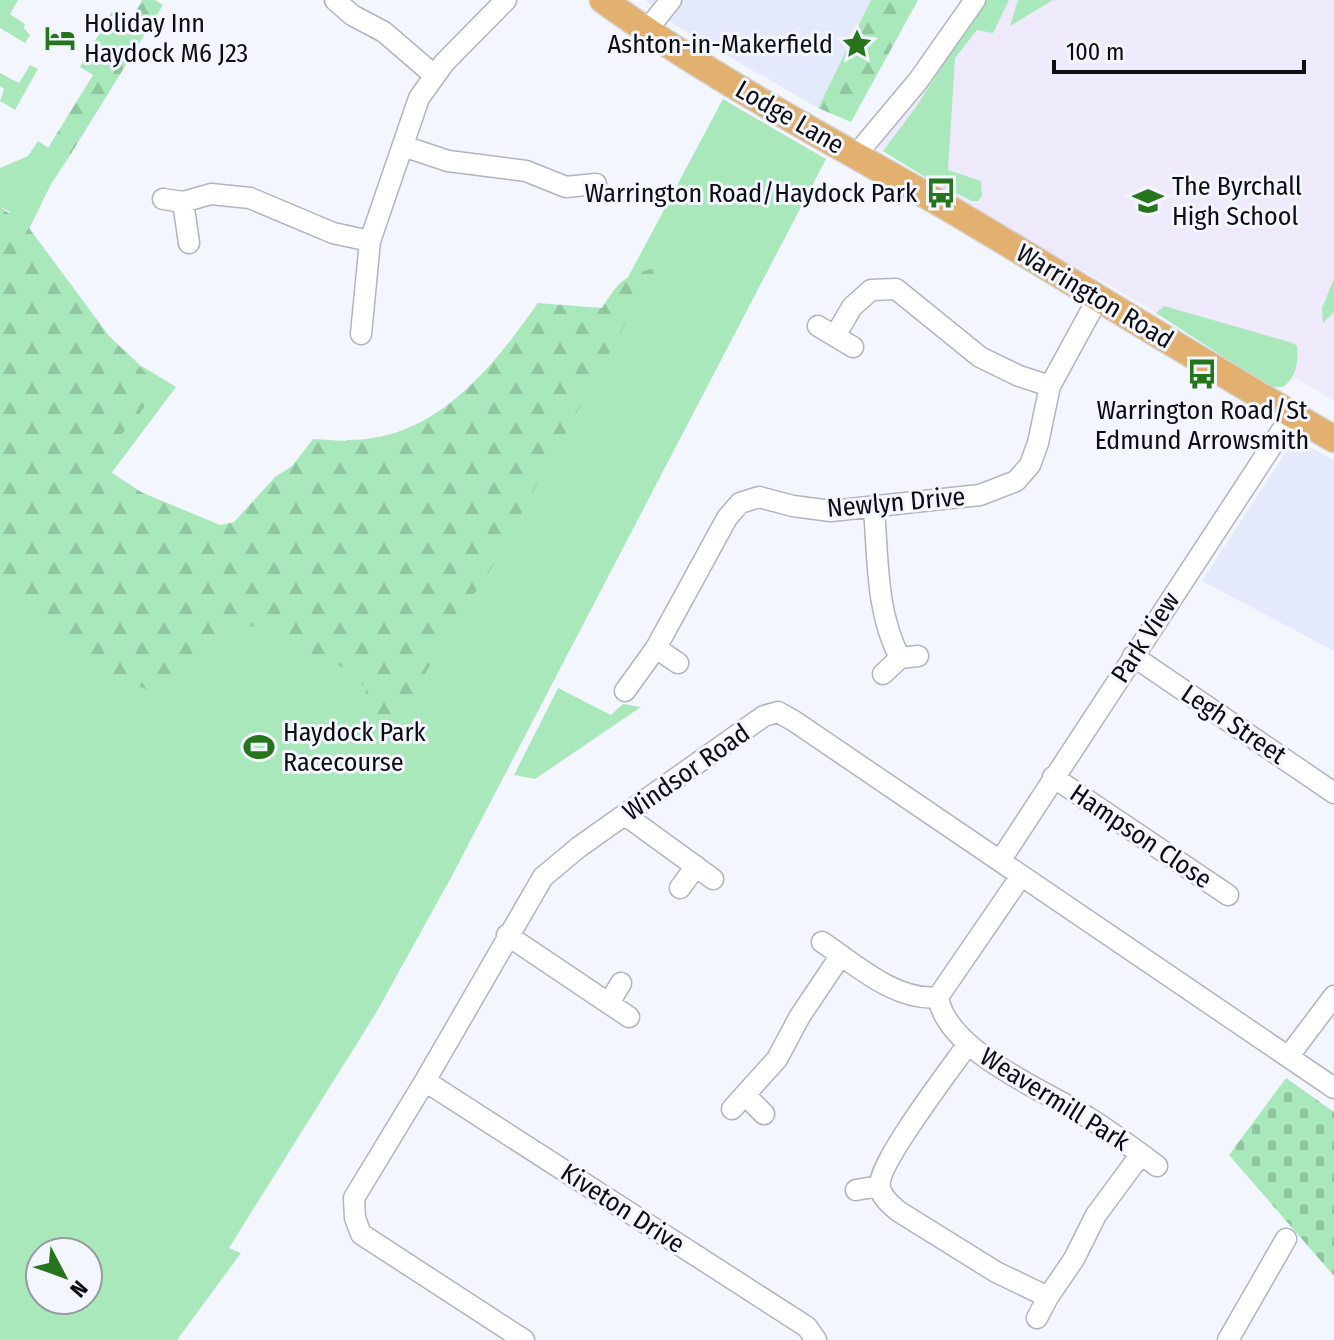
<svg xmlns="http://www.w3.org/2000/svg" width="1334" height="1340" font-family="'Fira Sans Condensed',sans-serif">
  <defs>
    <pattern id="forest-firs" width="22" height="20" patternUnits="userSpaceOnUse" patternTransform="scale(2)"><rect width="22" height="20" fill="#a9e8ba"/><path d="M5 1l3.5 6h-7zM16 11l3.5 6h-7z" fill="#90c69f"/></pattern>
    <pattern id="cemetery-stones" width="16" height="16" patternUnits="userSpaceOnUse" patternTransform="scale(2)"><rect width="16" height="16" fill="#a9e8ba"/><path d="M2 7V4a2 2 0 0 1 4 0v3zM10 15v-3a2 2 0 0 1 4 0v3z" fill="#90c69f"/></pattern>
  </defs>
  <rect width="100%" height="100%" fill="#f4f6ff"/>
  <path fill="#e4eafb" d="M 645,0 L 871,0 L 818,108 L 673,24 Z
    M 1295,438 L 1334,461 L 1334,651 L 1202,581 Z"/>
  <path fill="#eeeafb" d="M 977,0 L 1334,0 L 1334,401 L 1294,377 L 1283,387 L 1270,387 L 1144,305 L 993,220 L 875,146 Z"/>
  <path fill="#a9e8ba" fill-rule="evenodd" d="M 0,0 L 18,0 L 10,14 L 25,24 L 24,28 L 30,35 L 25,43 L 0,28 Z
    M 984,0 L 1009,0 L 993,33 L 977,30 L 955,58 L 948,170 L 981,181 L 982,196 L 978,201 L 972,201 L 933,182 L 883,151 L 916,107 Z
    M 1018,0 L 1053,0 L 1010,26 Z
    M 30,65 L 38,69 L 15,110 L 0,101 L 4,89 L 0,86 L 0,73 L 19,83 Z
    M 723,99 L 826,159 L 454,872 L 376,1013 L 229,1248 L 241,1253 L 177,1340 L 0,1340 L 0,270 L 9,211 L 0,207 L 0,168 L 28,156 L 38,141 L 67,160 L 51,184 L 29,229 L 109,336 L 140,365 L 176,387 L 110,475 L 223,550 L 347,440 C 435,441 492,369 538,303 L 601,328 ZM 40,1252 L 88,1252 L 88,1300 L 40,1300 Z
    M 1334,279 L 1334,312 L 1323,323 L 1322,308 Z
    M 1164,306 L 1293,343 L 1297,346 C 1298,362 1297,377 1283,387 L 1270,387 L 1156,313 Z
    M 558,688 L 611,715 L 623,704 L 641,707 L 535,779 L 514,775 Z"/>
  <path fill="url(#forest-firs)" d="M 141,0 L 155,0 L 163,5 L 67,160 L 48,148 L 93,75 L 80,67 L 112,11 L 130,19 L 142,1 Z
    M 871,0 L 918,0 L 851,122 L 818,108 Z
    M 0,207 L 29,228 L 109,336 L 153,380 C 152,386 152,394 149,399 C 136,425 104,440 112,473 L 143,493 L 220,525 L 234,522 L 275,477 L 292,466 L 313,439 C 333,440 355,443 375,439 C 449,424 497,361 538,303 L 602,308 C 619,281 624,275 656,268 L 489,572 L 452,627 L 405,709 L 382,739 L 373,741 L 366,735 L 366,688 L 347,669 L 305,652 L 275,632 L 239,623 L 208,647 L 169,693 L 159,695 L 113,675 L 0,575 Z"/>
  <path fill="url(#cemetery-stones)" d="M 1286,1078 L 1334,1112 L 1334,1276 L 1229,1155 Z"/>
  <g fill="none" stroke-linecap="round" stroke-linejoin="round">
    <g stroke="#b1b4bd" stroke-width="23">
      <path id="minor" d="M 335,0 L 352,15 L 384,32 L 434,75
        M 646,31 L 671,0
        M 403,146 L 448,161 L 526,171 L 566,187 L 596,184
        M 856,155 L 918,81 L 975,0
        M 163,199 L 183,202 L 211,194 L 250,198 L 333,233 L 370,241
        M 183,202 L 189,243
        M 818,326 L 853,347
        M 361,334 L 370,241 L 419,98 L 444,63 L 506,0
        M 835,336 L 852,307 L 871,290 L 896,289 L 980,357 L 1019,376 L 1050,386
        M 874,508 C 878,558 876,613 900,658
        M 656,648 L 678,663
        M 1133,656 L 1334,793
        M 883,674 L 900,658 L 918,656
        M 625,691 L 656,648 L 727,518 L 740,503 L 759,497 L 793,506 L 831,511 L 980,495 L 1016,481 L 1030,465 L 1038,443 L 1050,386 L 1098,298
        M 1053,777 L 1228,895
        M 625,815 L 713,879
        M 1000,861 L 1292,415
        M 680,888 L 696,866
        M 507,935 L 629,1017
        M 822,942 C 855,964 896,1002 938,997
        M 609,1003 L 621,983
        M 968,1044 C 952,1067 876,1165 880,1187 C 881,1197 890,1204 898,1211 L 996,1272 L 1048,1297 L 1074,1259 L 1096,1215 L 1141,1154 C 1124,1142 1107,1129 1089,1118 C 1046,1091 947,1052 938,997 L 1021,876
        M 1288,1057 L 1334,996
        M 425,1081 L 807,1327 L 816,1340
        M 746,1096 L 764,1114
        M 732,1109 L 777,1059 L 800,1016 L 841,955
        M 1141,1154 L 1157,1166
        M 856,1190 L 879,1186
        M 1037,1318 L 1048,1297
        M 524,1340 L 361,1234 L 355,1218 L 354,1198 L 425,1081 L 543,877 L 579,847 L 764,716 L 778,712 L 794,721 L 1334,1088
        M 1228,1340 L 1286,1239"/>
    </g>
    <g stroke="#d3d3d4" stroke-width="29">
      <path id="major" d="M 603,0 C 711,78 830,140 945,206 C 1075,283 1203,363 1334,439"/>
    </g>
    <use href="#minor" stroke="#fff" stroke-width="20"/>
    <use href="#major" stroke="#e2b06f" stroke-width="26"/>
  </g>
  <defs>
    <g id="hotel-bare" transform="scale(2.4)"><path d="M-6-4.5h1.5V1H6V5H4.5V3h-9V5H-6ZM-4 0a1.8 1.8 0 1 1 3.6 0ZM.5 0V-2.5h3Q6-2.5 6 0Z" fill="#26751d" stroke="#f4f6ff" stroke-width="2.5" paint-order="stroke"/></g>
    <g id="sight-bare" transform="scale(2.4)"><path d="M0-6L1.8-2.2L6-1.7L2.9 1.2L3.7 5.4L0 3.3L-3.7 5.4L-2.9 1.2L-6-1.7L-1.8-2.2Z" fill="#26751d" stroke="#f4f6ff" stroke-width="2.5" paint-order="stroke"/></g>
    <g id="bus-bare" transform="scale(2.4)"><path d="M-5-6H5V4H4V6H2V4H-2V6H-4V4H-5ZM-3.5-4V0h7V-4ZM-3.5 1.2v1.5H-2V1.2ZM2 1.2v1.5H3.5V1.2Z" fill="#26751d" stroke="#f4f6ff" stroke-width="2.5" paint-order="stroke"/></g>
    <g id="school-bare" transform="scale(2.4)"><path d="M0-5L7-2L0 1L-7-2ZM-4 1L0 2.5L4 1V4Q0 6-4 4Z" fill="#26751d" stroke="#f4f6ff" stroke-width="2.5" paint-order="stroke"/></g>
    <g id="stadium-bare" transform="scale(2.4)"><path d="M0-5a6.5 5 0 1 0 0 10a6.5 5 0 1 0 0-10ZM-3.5-1.8h7v3.6h-7Z" fill="#26751d" stroke="#f4f6ff" stroke-width="2.5" paint-order="stroke"/></g>
  </defs>
  <g fill-rule="evenodd">
    <use href="#hotel-bare" x="60" y="38"/>
    <use href="#sight-bare" x="857" y="44"/>
    <use href="#bus-bare" x="941" y="193"/>
    <use href="#school-bare" x="1148" y="201"/>
    <use href="#bus-bare" x="1202" y="374"/>
    <use href="#stadium-bare" x="259" y="747"/>
  </g>
  <g text-anchor="middle" stroke-width="6" stroke-linejoin="round" paint-order="stroke">
    <g font-size="26" fill="#0c0d10" stroke="#f4f6ff" text-anchor="start">
      <text x="84" y="32">Holiday Inn<tspan x="84" dy="30">Haydock M6 J23</tspan></text>
      <text x="833" y="53" text-anchor="end">Ashton-in-Makerfield</text>
      <text x="1172" y="195">The Byrchall<tspan x="1172" dy="30">High School</tspan></text>
      <text x="917" y="202" text-anchor="end">Warrington Road/Haydock Park</text>
      <text x="1202" y="419" text-anchor="middle">Warrington Road/St<tspan x="1202" dy="30">Edmund Arrowsmith</tspan></text>
      <text x="283" y="741">Haydock Park<tspan x="283" dy="30">Racecourse</tspan></text>
    </g>
    <g font-size="26" fill="#0c0d10" stroke="#f4f6ff">
      <text transform="translate(790 117) rotate(30)" y="9">Lodge Lane</text>
      <text transform="translate(1095 296) rotate(31)" y="9">Warrington Road</text>
      <text transform="translate(896 502) rotate(-5)" y="9">Newlyn Drive</text>
      <text transform="translate(1145 637) rotate(-57)" y="9">Park View</text>
      <text transform="translate(1234 724) rotate(34)" y="9">Legh Street</text>
      <text transform="translate(686 772) rotate(-35)" y="9">Windsor Road</text>
      <text transform="translate(1141 836) rotate(34)" y="9">Hampson Close</text>
      <text transform="translate(1055 1099) rotate(32)" y="9">Weavermill Park</text>
      <text transform="translate(623 1208) rotate(33)" y="9">Kiveton Drive</text>
    </g>
  </g>
  <g transform="translate(64 1276) rotate(131)"><circle r="38" fill="#f4f6ff" stroke="#97999f" stroke-width="2"/>
  <path d="M0-6L14 30L0 20L-14 30Z" fill="#26751d"/>
  <text y="-12" font-size="22" font-weight="bold" text-anchor="middle" fill="#0c0d10">N</text>
  </g>
  <path d="M1054 60v12h250v-12" fill="none" stroke="#0c0d10" stroke-width="4"/>
  <text x="1066" y="60" font-size="24" fill="#0c0d10" stroke="#f4f6ff" stroke-width="6" paint-order="stroke">100 m</text>
</svg>
